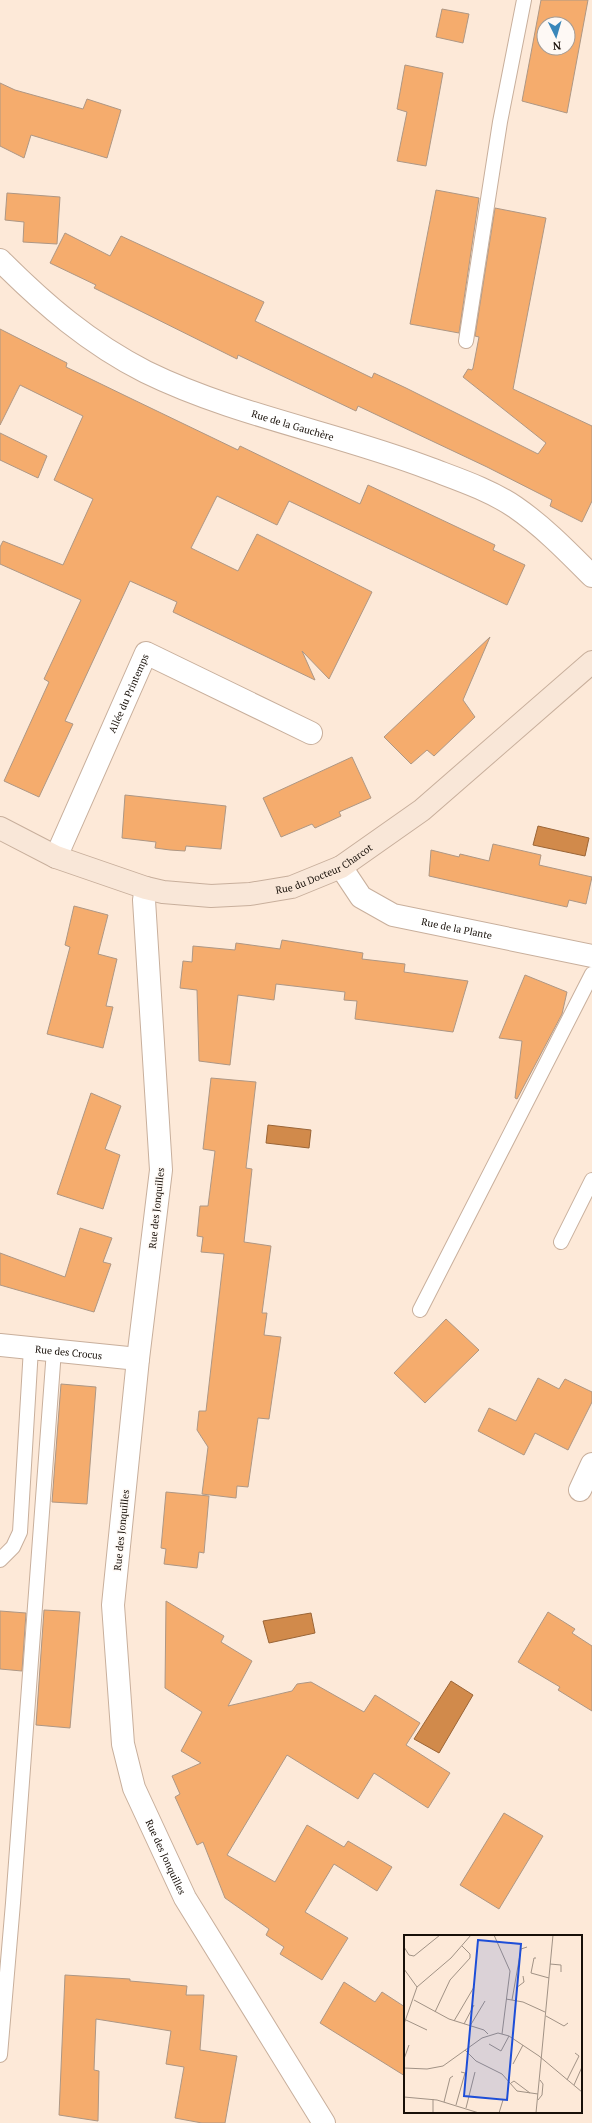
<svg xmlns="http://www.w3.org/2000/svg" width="592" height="2123" font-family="'PT Serif',serif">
  <rect width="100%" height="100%" fill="#fde9d8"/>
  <path fill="#d18a4b" stroke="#9a6537" d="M 538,826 L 589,838 L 585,856 L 533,845 Z
    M 268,1125 L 311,1130 L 309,1148 L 266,1143 Z
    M 311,1613 L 315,1633 L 269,1643 L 263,1621 Z
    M 451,1681 L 473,1695 L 439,1753 L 414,1739 Z"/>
  <path fill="#f5ac6d" stroke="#ae9784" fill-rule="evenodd" d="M 541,0 L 588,0 L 567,113 L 522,101 ZM 544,24 L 568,24 L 568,48 L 544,48 Z
    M 442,9 L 469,14 L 463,43 L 436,37 Z
    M 405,65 L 443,73 L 426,166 L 397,161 L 407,112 L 397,109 Z
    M 0,83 L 15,90 L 83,109 L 87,99 L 121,110 L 107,158 L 31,135 L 24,158 L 0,146 Z
    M 436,190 L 479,198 L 459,333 L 410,324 Z
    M 7,193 L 60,197 L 57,244 L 23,242 L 24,222 L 5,220 Z
    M 495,208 L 546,218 L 513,389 L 592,426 L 592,501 L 582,522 L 550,506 L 552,500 L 487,467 L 358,406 L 356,411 L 238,355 L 237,359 L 94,288 L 96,285 L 50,263 L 65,233 L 110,256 L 121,236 L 264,302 L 255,321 L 372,378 L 374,373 L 406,388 L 538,454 L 546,443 L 463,377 L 468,369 L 472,370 L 473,368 L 479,337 L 475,336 Z
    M 0,329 L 67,363 L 66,367 L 132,399 L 238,450 L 240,446 L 360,504 L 368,485 L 495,545 L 493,550 L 525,565 L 507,605 L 289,501 L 277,525 L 217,496 L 191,548 L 238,571 L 257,534 L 372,592 L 329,679 L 302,651 L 315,680 L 173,612 L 177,602 L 130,581 L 65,721 L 73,724 L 39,797 L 4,781 L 49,682 L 44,679 L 81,600 L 0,564 L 0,547 L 3,541 L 63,565 L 93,499 L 54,480 L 83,416 L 20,385 L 0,425 Z
    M 0,433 L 47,456 L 38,478 L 0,460 Z
    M 490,637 L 463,700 L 475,717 L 434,756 L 427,750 L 411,764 L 384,737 Z
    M 352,757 L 371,798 L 339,812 L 341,816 L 315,828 L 312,824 L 281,837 L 263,798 Z
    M 125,795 L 226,806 L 221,849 L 186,846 L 185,851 L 170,850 L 155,848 L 156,842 L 122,838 Z
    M 493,844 L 541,855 L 539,865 L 592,877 L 586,904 L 569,900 L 567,907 L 429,876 L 431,850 L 459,857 L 460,854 L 489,861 Z
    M 74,906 L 108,915 L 98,954 L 117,959 L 106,1006 L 113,1007 L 103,1048 L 47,1034 L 70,947 L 65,945 Z
    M 282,940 L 363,953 L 362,959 L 405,964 L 404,972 L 468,981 L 453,1032 L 355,1019 L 357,1001 L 344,1000 L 345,992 L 276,984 L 274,1000 L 238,995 L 230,1065 L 199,1061 L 197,990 L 180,988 L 183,961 L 192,962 L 193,946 L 235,950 L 236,943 L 280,949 Z
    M 525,975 L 567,992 L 562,1014 L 517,1099 L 515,1098 L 522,1041 L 499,1038 Z
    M 211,1078 L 256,1082 L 246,1168 L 252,1169 L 244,1242 L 271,1246 L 262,1313 L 267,1313 L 264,1335 L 281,1337 L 269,1419 L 258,1418 L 248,1487 L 237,1486 L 236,1498 L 202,1494 L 208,1447 L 197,1430 L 199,1411 L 206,1411 L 224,1254 L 201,1252 L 203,1237 L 197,1236 L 200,1206 L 208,1206 L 215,1151 L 203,1149 Z
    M 91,1093 L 121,1106 L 105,1149 L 120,1155 L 103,1209 L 57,1194 Z
    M 80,1228 L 112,1238 L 103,1262 L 111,1264 L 94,1312 L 0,1285 L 0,1253 L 65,1277 Z
    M 446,1319 L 479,1350 L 425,1403 L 394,1373 Z
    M 538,1378 L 559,1389 L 565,1379 L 592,1392 L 592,1402 L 568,1450 L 535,1433 L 524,1455 L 478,1431 L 489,1408 L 516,1421 Z
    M 61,1384 L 96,1387 L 87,1504 L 52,1502 Z
    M 166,1492 L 209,1496 L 204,1553 L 199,1552 L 197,1568 L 164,1564 L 166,1549 L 161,1548 Z
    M 166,1601 L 224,1636 L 221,1642 L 252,1661 L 228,1706 L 292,1691 L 297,1684 L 311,1682 L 364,1712 L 375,1695 L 420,1723 L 406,1745 L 450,1773 L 428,1808 L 374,1773 L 358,1799 L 287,1755 L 227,1855 L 275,1882 L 307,1825 L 344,1847 L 348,1841 L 392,1867 L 377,1891 L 334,1864 L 305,1912 L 348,1938 L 322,1980 L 280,1954 L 284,1947 L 266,1935 L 269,1929 L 225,1898 L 203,1842 L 197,1845 L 175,1797 L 180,1794 L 172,1776 L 201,1763 L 181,1751 L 202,1712 L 165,1688 Z
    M 44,1610 L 80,1612 L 70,1728 L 36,1725 Z
    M 0,1611 L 26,1613 L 22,1671 L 0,1669 Z
    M 548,1612 L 575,1629 L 572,1633 L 592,1646 L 592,1711 L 558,1690 L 560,1687 L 518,1662 Z
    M 504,1813 L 543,1836 L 499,1909 L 460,1885 Z
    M 65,1975 L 130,1979 L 130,1981 L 187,1986 L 186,1995 L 204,1995 L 200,2050 L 237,2056 L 225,2123 L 202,2123 L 175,2118 L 184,2067 L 166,2064 L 171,2031 L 96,2019 L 94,2070 L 99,2071 L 98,2121 L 59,2115 Z
    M 344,1982 L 375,2002 L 382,1992 L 405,2007 L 405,2076 L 320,2023 Z"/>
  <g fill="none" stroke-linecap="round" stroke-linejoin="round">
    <g stroke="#c8af9c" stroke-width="16">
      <path id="lane" d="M 466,341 L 500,122 L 524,0
        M 561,1242 L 592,1180
        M 420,1310 L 592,974
        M 0,1560 L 13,1547 L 20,1532 L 31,1348
        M 0,2055 L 13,1903 L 54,1350"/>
    </g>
    <g stroke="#c8af9c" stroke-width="24">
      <g id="street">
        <path id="s1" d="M 0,260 C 45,305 89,343 146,372 C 236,416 338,433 431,469 C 460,480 490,490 515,507 C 544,527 568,552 592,576"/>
        <path id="s2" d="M 56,857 L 146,653 L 311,733"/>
        <path id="s3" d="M 341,867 L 361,897 L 393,915 L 592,956"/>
        <path id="s4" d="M 146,888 L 144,900 L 161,1170 L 138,1359 L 113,1605 L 123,1744 L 134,1788 L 185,1898 L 324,2123"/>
        <path id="s5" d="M 0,1345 L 138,1359"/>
        <path d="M 580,1490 L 592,1464"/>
      </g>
    </g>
    <g stroke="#c8af9c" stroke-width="24">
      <g id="secondary">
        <path id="s6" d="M 0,828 L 56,857 L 146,888 L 163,892 L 211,896 L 250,894 L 292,887 L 341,867 L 422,810 L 592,662"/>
      </g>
    </g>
    <use href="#lane" stroke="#fff" stroke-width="14"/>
    <use href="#street" stroke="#fff" stroke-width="22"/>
    <use href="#secondary" stroke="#f9e7d8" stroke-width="22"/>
  </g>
  <g text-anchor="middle" stroke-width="3" stroke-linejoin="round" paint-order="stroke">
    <g font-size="10" fill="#181009" stroke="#fef9f5">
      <text dy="4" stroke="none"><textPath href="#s1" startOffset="341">Rue de la Gauchère</textPath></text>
      <text dy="4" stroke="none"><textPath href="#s2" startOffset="179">Allée du Printemps</textPath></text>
      <text dy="4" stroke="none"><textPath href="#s6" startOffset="342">Rue du Docteur Charcot</textPath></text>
      <text dy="4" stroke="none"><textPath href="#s3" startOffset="138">Rue de la Plante</textPath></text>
      <text transform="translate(156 1208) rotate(-84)" y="4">Rue des Jonquilles</text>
      <text dy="4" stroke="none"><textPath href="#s5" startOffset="69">Rue des Crocus</textPath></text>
      <text transform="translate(121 1530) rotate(-84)" y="4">Rue des Jonquilles</text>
      <text dy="4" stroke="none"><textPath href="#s4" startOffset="981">Rue des Jonquilles</textPath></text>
    </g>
  </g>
  <g transform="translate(404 1935)">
    <rect width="178" height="178" fill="#fde9d8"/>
    <path fill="none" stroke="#a19285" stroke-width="1" d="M 90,0 L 106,36 L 98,99M 0,12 L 5,20 L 10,21 L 36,0M 132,23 L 130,23 L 127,38 L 145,43M 146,29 L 157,30 L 157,37M 0,34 L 13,52M 112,53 L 120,47 L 119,41M 102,64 L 119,67 L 141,77M 10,65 L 45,84 L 80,95 L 84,99M 108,65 L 117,14 L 123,12M 31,77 L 46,45 L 66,23 L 66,19 L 58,11M 142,81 L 160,91 L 164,88M 2,85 L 23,95M 50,86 L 70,52M 0,89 L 13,52 L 47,23 L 67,0M 60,89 L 70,70M 66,91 L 81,66M 85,109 L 97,116 L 105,101M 61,115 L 72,126 L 98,139 L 113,156 L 134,159M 0,124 L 5,110M 109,129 L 119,110M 0,133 L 23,134 L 39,131 L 78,103 L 94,98 L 105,101 L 135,121 L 178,157M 163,145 L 175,121 L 171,118M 107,148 L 110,146 L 126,158M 170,150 L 178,132M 0,162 L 33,165 L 75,178M 134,165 L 138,160 L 139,149 L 136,145M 40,167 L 46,143 L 49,141M 52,170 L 61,138 L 57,137M 62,173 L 71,137M 29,178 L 29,164M 95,178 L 99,165M 132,178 L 149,0"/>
    <path fill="#1d4ed8" fill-opacity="0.15" stroke="#1d4ed8" stroke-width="2" d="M 74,5 L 117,9 L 103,165 L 60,161 Z"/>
    <rect width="178" height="178" fill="none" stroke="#181009" stroke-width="2"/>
  </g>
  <g transform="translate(556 36) rotate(175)"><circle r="19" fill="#fef9f5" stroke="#a29c97"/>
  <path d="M0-3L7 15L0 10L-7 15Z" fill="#3a87ba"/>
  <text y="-6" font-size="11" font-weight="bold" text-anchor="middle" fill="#181009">N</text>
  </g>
</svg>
